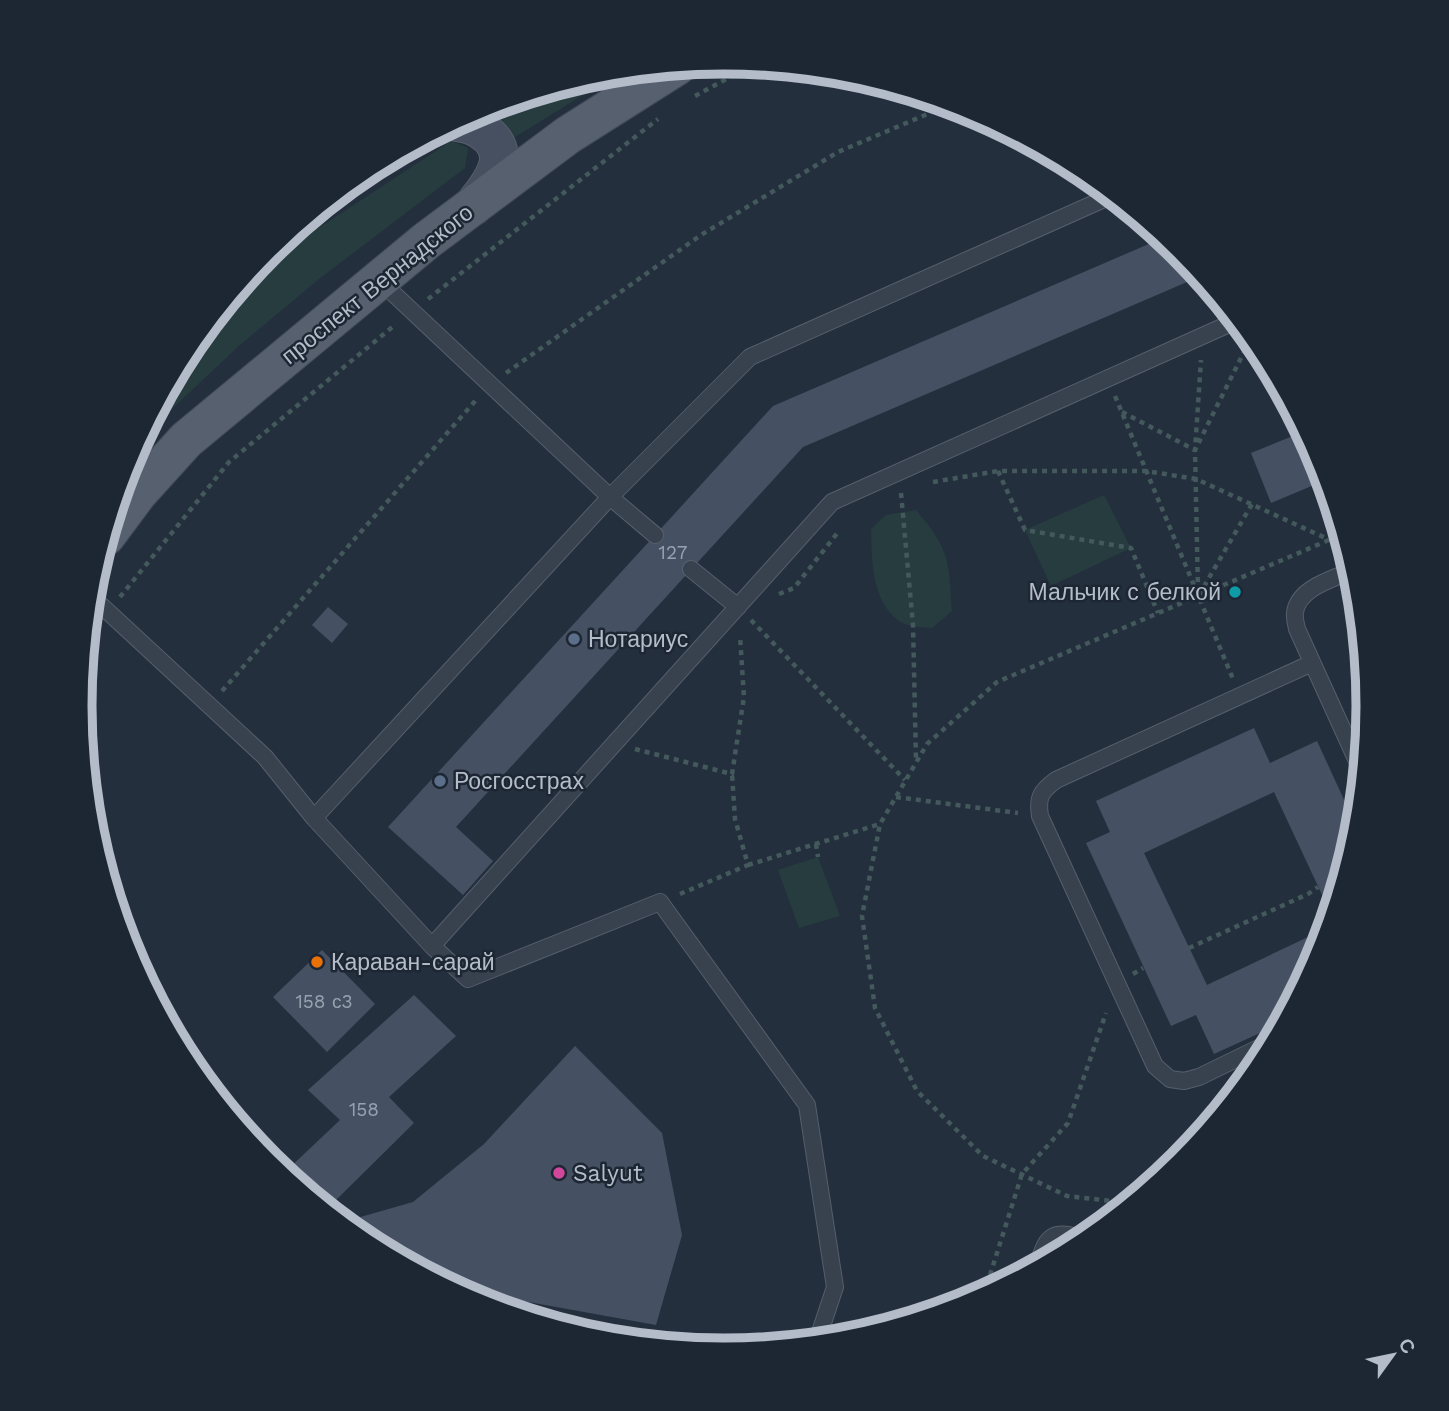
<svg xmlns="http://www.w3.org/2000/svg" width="1449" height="1411" font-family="'Work Sans',sans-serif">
  <rect width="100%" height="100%" fill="#242f3e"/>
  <path fill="#263c3f" d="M 620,72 L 512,139 L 496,108 L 507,101 L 599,74 Z
    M 451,141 L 468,148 L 465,168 L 319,279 L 241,344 L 141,438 L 189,347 L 238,287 L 302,239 Z
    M 1104,495 L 1131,548 L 1051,586 L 1025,530 Z
    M 916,510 C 950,550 949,560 952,611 L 932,628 C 923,627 907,627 899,621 C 871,600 872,561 871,529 L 886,515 Z
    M 818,857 L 840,916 L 799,928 L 778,870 Z"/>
  <path fill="#455162" d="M 1165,237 L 1180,250 L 1201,276 L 803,447 L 456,827 L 493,861 L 463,895 L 388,827 L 773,406 Z
    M 1305,431 L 1320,459 L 1326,480 L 1271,503 L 1251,453 Z
    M 328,607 L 348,624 L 332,643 L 312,625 Z
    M 1254,728 L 1270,763 L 1317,741 L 1357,828 L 1356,832 L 1331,914 L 1274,792 L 1144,853 L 1207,985 L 1327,928 L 1320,952 L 1282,1023 L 1214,1054 L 1196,1015 L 1171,1026 L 1086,843 L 1110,832 L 1096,801 Z
    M 322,950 L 375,1004 L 327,1052 L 273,997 Z
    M 414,995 L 456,1036 L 389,1097 L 414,1123 L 334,1202 L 339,1218 L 284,1173 L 340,1120 L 308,1090 Z
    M 575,1046 L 662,1133 L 682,1235 L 656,1325 L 523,1301 L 478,1301 L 366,1241 L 343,1222 L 413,1202 L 484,1144 Z"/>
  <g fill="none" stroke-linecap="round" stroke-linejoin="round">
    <g stroke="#565f6c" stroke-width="18">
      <path id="lane" d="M 655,535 L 610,497 L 750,357 L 1113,195
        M 691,569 L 738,607
        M 1353,570 C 1334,579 1299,587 1295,612 C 1294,617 1296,624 1297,629 L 1362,772
        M 91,596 L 265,757 L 314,818 L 432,946 L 468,979 L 660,902 L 807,1105 L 835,1287 L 817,1341
        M 314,818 L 610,497 L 379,280
        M 432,946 L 832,502 L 1238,320
        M 1271,1042 L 1199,1077 L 1184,1081 L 1170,1079 L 1155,1066 L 1040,816 C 1037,797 1041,791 1056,780 L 1312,663
        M 1038,1265 C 1047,1233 1053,1230 1085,1239"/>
    </g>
    <g stroke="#565f6c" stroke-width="40">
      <path id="secondary" d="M 457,122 C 480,124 507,143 497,169 C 492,184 482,195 473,206"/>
    </g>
    <g stroke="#414a57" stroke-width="40">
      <path id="primary" d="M 106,536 L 138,493 L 186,440 L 379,280 L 426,241 L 568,135 L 677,66"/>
    </g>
    <path stroke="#44595c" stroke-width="4.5" stroke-dasharray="5 5" stroke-linecap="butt" d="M 695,96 L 754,64
      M 428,299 L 658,119
      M 506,373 L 701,235 L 838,152 L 951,104
      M 1115,396 L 1233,679
      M 1122,412 L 1195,450 L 1201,360
      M 998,471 L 1025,530 L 1131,548 L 1158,613
      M 933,482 L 998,471 L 1146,471 L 1196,479 L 1330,540
      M 901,493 L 913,625 L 916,761
      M 1198,592 L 1195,450 L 1251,338
      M 779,594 L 794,588 L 839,531
      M 1199,595 L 1252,504
      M 120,597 L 229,462 L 396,324
      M 751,620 L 905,780
      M 86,647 L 97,630
      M 222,691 L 476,400
      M 635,749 L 732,774 L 744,697 L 740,636
      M 896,797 L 1018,813
      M 816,844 L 818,857
      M 748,865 L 880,824
      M 680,894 L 748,865 L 735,819 L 732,774
      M 1189,948 L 1308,894 L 1318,887
      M 1133,974 L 1143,968
      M 1129,1203 L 1067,1196 L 983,1156 L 917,1091 L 875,1008 L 862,916 L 880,824 L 927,744 L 997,682 L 1343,534
      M 984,1294 L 1022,1174 L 1068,1123 L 1106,1013"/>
    <use href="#lane" stroke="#38414e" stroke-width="16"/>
    <use href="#secondary" stroke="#465061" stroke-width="38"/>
    <use href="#primary" stroke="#56606e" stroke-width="38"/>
  </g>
  <circle fill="#0f9aa8" stroke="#1d2633" stroke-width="2.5" cx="1235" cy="592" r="7"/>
  <g fill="#5c6f8a" stroke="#1d2633" stroke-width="2.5">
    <circle cx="574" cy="639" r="7"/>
    <circle cx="440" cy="781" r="7"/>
  </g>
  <circle fill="#e8710a" stroke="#1d2633" stroke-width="2.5" cx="317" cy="962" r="7"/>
  <circle fill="#d1479c" stroke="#1d2633" stroke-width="2.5" cx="559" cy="1173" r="7"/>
  <g text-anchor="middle" stroke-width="5" stroke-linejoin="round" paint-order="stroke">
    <g font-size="19" fill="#98a1af">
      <text x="673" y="559">127</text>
      <text x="324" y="1008">158 с3</text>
      <text x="364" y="1116">158</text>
    </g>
    <g font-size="23" fill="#b4bcc9" stroke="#1d2633">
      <text transform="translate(377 284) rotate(-39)" y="8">проспект Вернадского</text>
    </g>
    <g font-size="23" fill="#b4bcc9" stroke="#1d2633" text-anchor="start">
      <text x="1221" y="600" text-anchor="end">Мальчик с белкой</text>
      <text x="588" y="647">Нотариус</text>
      <text x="454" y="789">Росгосстрах</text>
      <text x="331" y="970">Караван-сарай</text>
      <text x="573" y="1181">Salyut</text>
    </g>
  </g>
  <path d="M0 0H1449V1411H0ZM92 706a632 632 0 1 1 1264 0a632 632 0 1 1-1264 0Z" fill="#1d2633" fill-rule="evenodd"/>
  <path fill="none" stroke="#b4bcc9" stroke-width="9" d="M92 706a632 632 0 1 1 1264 0a632 632 0 1 1-1264 0Z"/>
  <g transform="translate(1393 1355) rotate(57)" stroke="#1d2633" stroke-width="5" paint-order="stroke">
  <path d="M0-5L12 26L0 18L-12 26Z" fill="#b4bcc9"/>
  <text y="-10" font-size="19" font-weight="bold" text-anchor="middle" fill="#b4bcc9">С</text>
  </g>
</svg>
